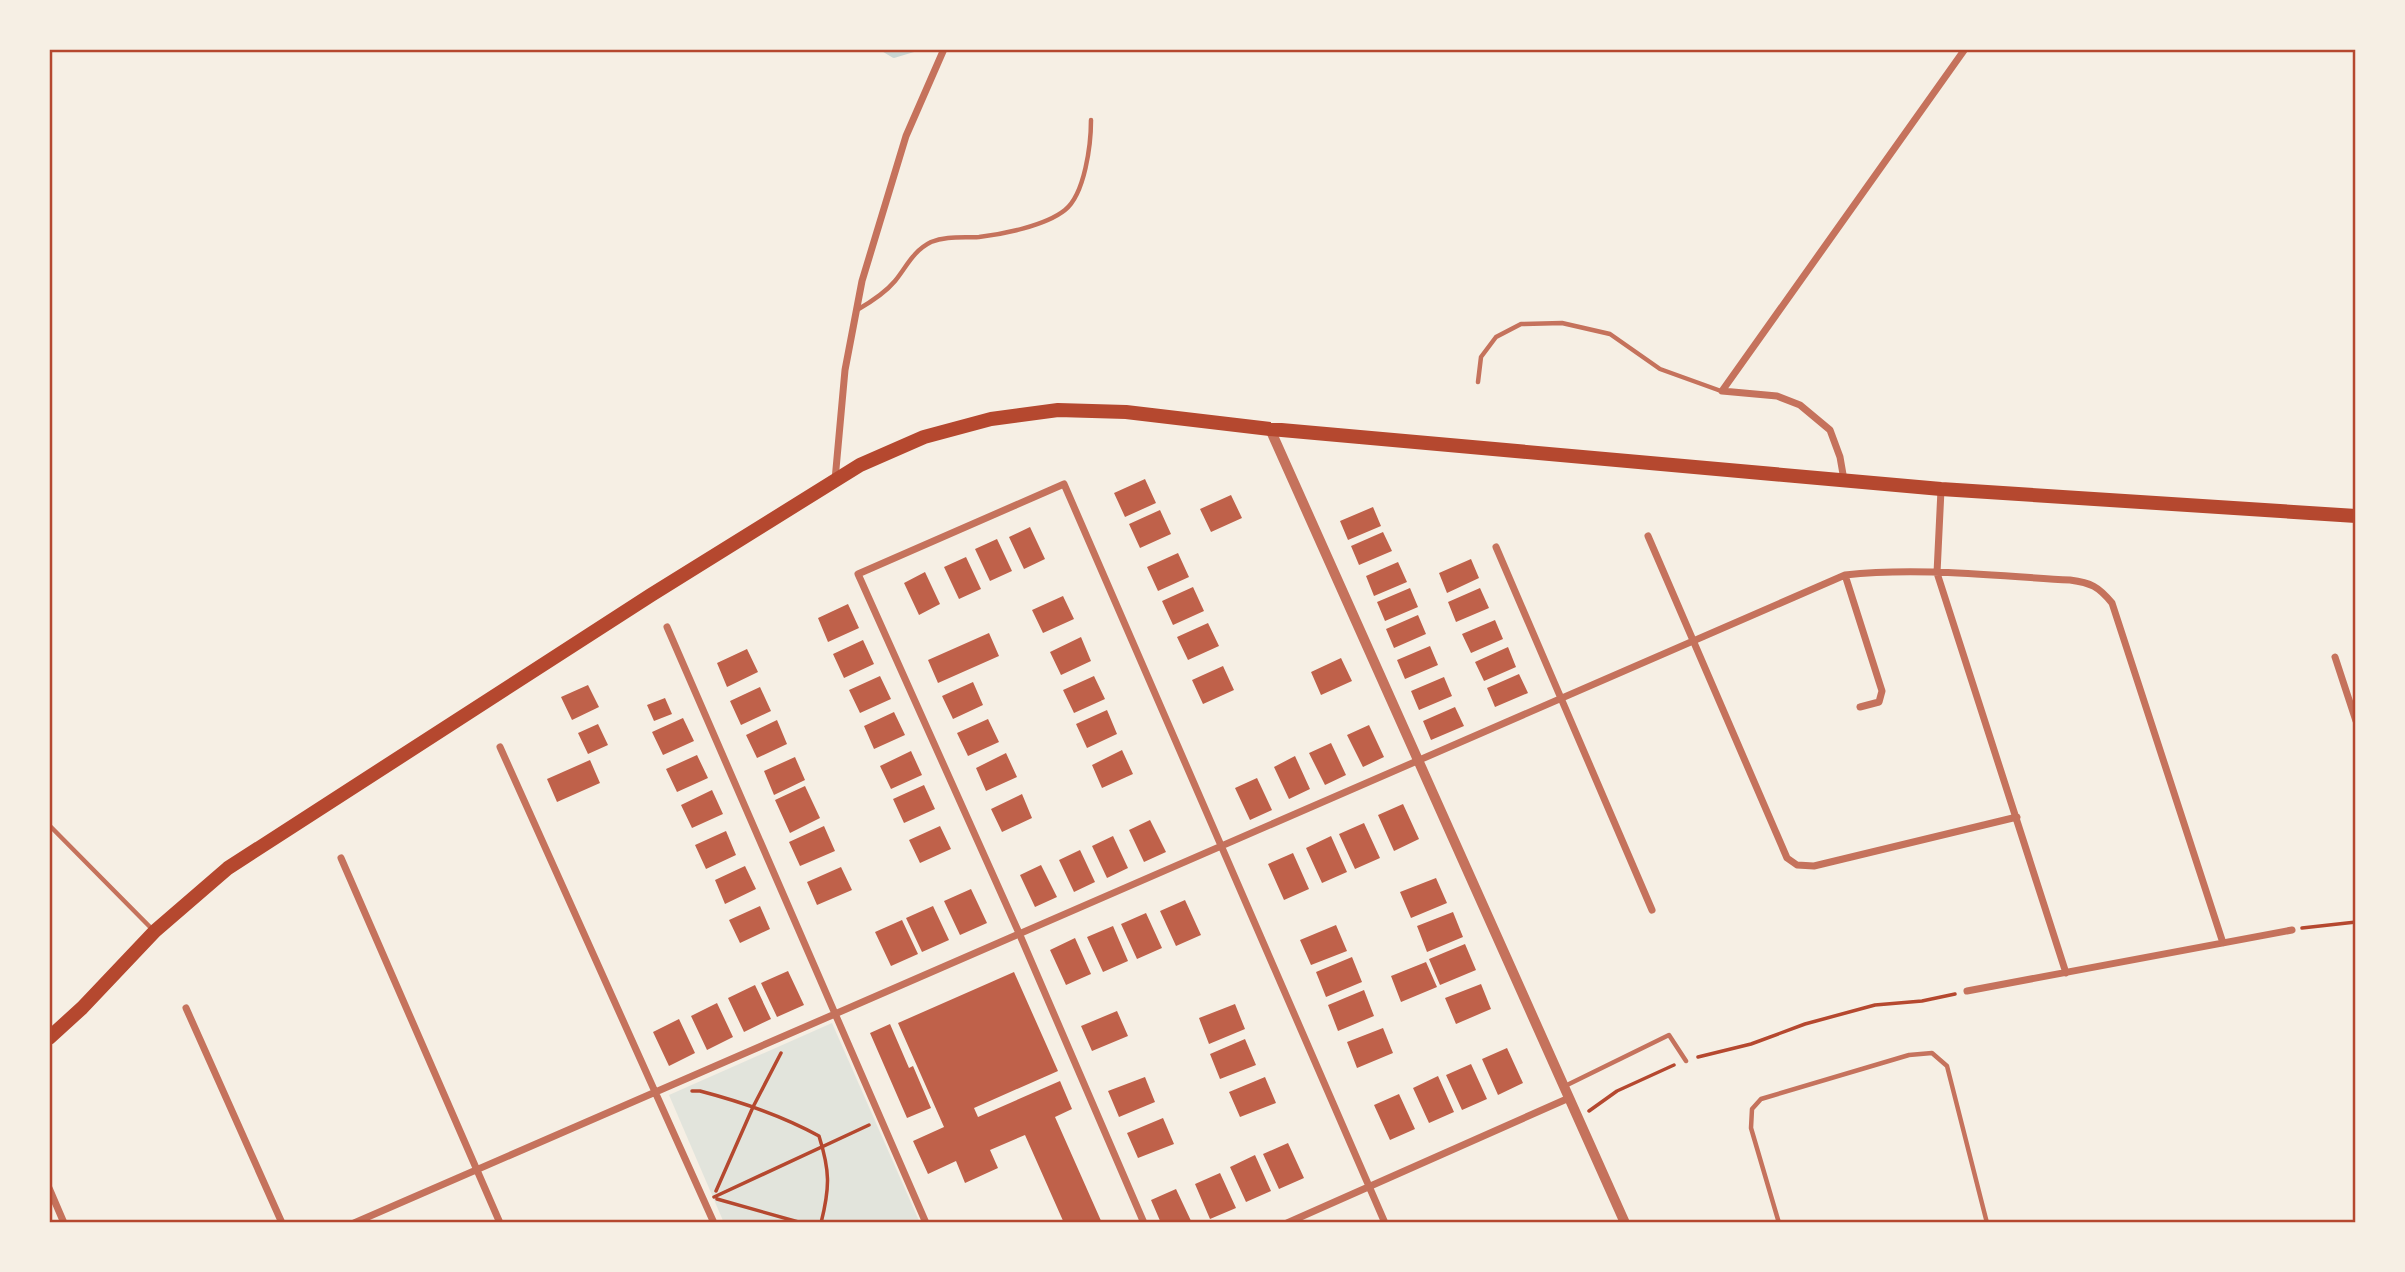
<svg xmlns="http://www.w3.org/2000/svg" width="2405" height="1272" font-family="Commissioner,sans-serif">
  <rect width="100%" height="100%" fill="#f6efe4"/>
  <path fill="#e2e4dc" d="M 832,1023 L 920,1223 L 724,1223 L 669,1095 Z"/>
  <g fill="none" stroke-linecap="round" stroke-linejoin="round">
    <path stroke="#c9d6d2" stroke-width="6" d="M 479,49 L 509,49
      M 884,49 L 894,55 L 914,49"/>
  </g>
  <path fill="#bf614a" d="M 1145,479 L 1156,503 L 1125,517 L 1114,493 Z
    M 1231,495 L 1242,518 L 1211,532 L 1200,509 Z
    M 1373,507 L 1381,526 L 1348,540 L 1340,521 Z
    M 1160,510 L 1171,534 L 1140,548 L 1129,524 Z
    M 1030,527 L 1045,559 L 1024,569 L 1009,537 Z
    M 1383,532 L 1392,551 L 1359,565 L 1351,546 Z
    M 997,539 L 1012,571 L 990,581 L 975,549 Z
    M 1178,553 L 1189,577 L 1158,591 L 1147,567 Z
    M 966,557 L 981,589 L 959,599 L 944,567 Z
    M 1471,559 L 1479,578 L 1447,593 L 1439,573 Z
    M 1398,562 L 1407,582 L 1374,596 L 1366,576 Z
    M 925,572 L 940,604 L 919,615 L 904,583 Z
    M 1193,587 L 1204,611 L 1173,625 L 1162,601 Z
    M 1410,588 L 1418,607 L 1385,621 L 1377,602 Z
    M 1480,588 L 1489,608 L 1456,622 L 1448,602 Z
    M 1063,596 L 1074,619 L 1043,633 L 1032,610 Z
    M 848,604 L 859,628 L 828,642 L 818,618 Z
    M 1418,615 L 1426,634 L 1394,648 L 1386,629 Z
    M 1495,620 L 1503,639 L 1471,653 L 1462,634 Z
    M 1208,623 L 1219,646 L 1188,660 L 1177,637 Z
    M 989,633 L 999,656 L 938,683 L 928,660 Z
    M 1081,637 L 1091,661 L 1061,675 L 1050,652 Z
    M 863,640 L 874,664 L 844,678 L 833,654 Z
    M 1430,646 L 1438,665 L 1405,679 L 1397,660 Z
    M 1508,647 L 1516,667 L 1484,681 L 1475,662 Z
    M 747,649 L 758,672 L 727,687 L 717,663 Z
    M 1341,658 L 1352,681 L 1321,695 L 1311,672 Z
    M 1223,666 L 1234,690 L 1203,704 L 1192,680 Z
    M 1519,674 L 1528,693 L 1495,707 L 1487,688 Z
    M 880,676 L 891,699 L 860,713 L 849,690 Z
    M 1094,676 L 1105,699 L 1074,713 L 1063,690 Z
    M 1444,677 L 1452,696 L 1419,710 L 1411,691 Z
    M 973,682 L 983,705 L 953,719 L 942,696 Z
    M 588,685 L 599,707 L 572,720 L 561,697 Z
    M 760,687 L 771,711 L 741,725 L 730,701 Z
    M 665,698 L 672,714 L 654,721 L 647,705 Z
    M 1455,707 L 1464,726 L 1431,740 L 1423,721 Z
    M 1107,710 L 1117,734 L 1087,748 L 1076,724 Z
    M 894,712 L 905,735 L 874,749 L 864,726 Z
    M 683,718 L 694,741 L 663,755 L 652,732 Z
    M 988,719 L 999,742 L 968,756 L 957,733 Z
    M 777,720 L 787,744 L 757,758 L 746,735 Z
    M 598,724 L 608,745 L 588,754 L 578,733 Z
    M 1369,725 L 1384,757 L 1363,767 L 1347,735 Z
    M 1331,743 L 1346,775 L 1325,785 L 1309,753 Z
    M 1122,750 L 1133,774 L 1102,788 L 1092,765 Z
    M 911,751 L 922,775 L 891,789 L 880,766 Z
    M 1006,753 L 1017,777 L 986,791 L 976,768 Z
    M 697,755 L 708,778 L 677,792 L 666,769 Z
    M 1295,756 L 1310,789 L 1289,799 L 1274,767 Z
    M 795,757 L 805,780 L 774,795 L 764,771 Z
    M 590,760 L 600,783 L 557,802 L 547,779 Z
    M 1257,778 L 1272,810 L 1250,820 L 1235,788 Z
    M 924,785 L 935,809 L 904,823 L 893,799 Z
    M 805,786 L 820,818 L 790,833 L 775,800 Z
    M 712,790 L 723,814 L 692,828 L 681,805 Z
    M 1022,794 L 1032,818 L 1002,832 L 991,809 Z
    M 1403,804 L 1419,839 L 1394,851 L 1378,815 Z
    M 1150,820 L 1166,852 L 1144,862 L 1129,830 Z
    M 1364,823 L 1380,858 L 1355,869 L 1339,834 Z
    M 824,826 L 835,851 L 800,866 L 789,842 Z
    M 940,826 L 951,849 L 920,863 L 909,840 Z
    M 726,831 L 736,855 L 706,869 L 695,845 Z
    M 1113,836 L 1128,868 L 1107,878 L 1092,846 Z
    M 1331,836 L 1347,872 L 1322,883 L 1306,848 Z
    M 1080,850 L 1095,882 L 1074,892 L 1059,860 Z
    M 1293,853 L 1309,889 L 1284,900 L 1268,864 Z
    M 1041,865 L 1057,897 L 1035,907 L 1020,875 Z
    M 745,866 L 756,889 L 725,904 L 715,880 Z
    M 841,867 L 852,890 L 817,905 L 807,882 Z
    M 1436,878 L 1447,903 L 1411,918 L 1400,892 Z
    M 971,889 L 987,923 L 960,935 L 944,901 Z
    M 1185,900 L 1201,935 L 1176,946 L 1160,911 Z
    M 760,906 L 770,929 L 740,943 L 729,920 Z
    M 933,906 L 949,940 L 922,952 L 906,918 Z
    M 1453,912 L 1463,937 L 1427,952 L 1417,926 Z
    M 1146,913 L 1162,948 L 1137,959 L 1121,924 Z
    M 902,920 L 918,954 L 891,966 L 875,932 Z
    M 1336,925 L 1347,951 L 1311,965 L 1300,940 Z
    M 1113,926 L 1128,961 L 1103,972 L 1087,937 Z
    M 1075,938 L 1091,974 L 1066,985 L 1050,950 Z
    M 1465,944 L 1476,970 L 1440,985 L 1429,959 Z
    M 1352,957 L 1362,982 L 1326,997 L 1316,972 Z
    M 1426,962 L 1437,987 L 1401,1002 L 1391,976 Z
    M 788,971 L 804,1005 L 777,1017 L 761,983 Z
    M 1014,972 L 1058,1071 L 974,1108 L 978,1117 L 1060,1081 L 1072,1109 L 1055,1117 L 1102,1223 L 1064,1223 L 1025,1135 L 990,1150 L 998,1168 L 965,1183 L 956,1161 L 928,1174 L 913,1141 L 944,1127 L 898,1023 Z
    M 1481,984 L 1491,1009 L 1456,1024 L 1445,998 Z
    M 755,985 L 771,1019 L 744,1032 L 728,998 Z
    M 1364,990 L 1374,1016 L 1338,1031 L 1328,1005 Z
    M 717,1003 L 733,1037 L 707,1050 L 691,1016 Z
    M 1235,1004 L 1245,1029 L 1209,1044 L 1199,1018 Z
    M 1117,1011 L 1128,1036 L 1092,1051 L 1081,1026 Z
    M 679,1019 L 695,1053 L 669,1066 L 653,1032 Z
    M 890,1024 L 909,1068 L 913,1066 L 931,1108 L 907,1118 L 870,1033 Z
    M 1383,1028 L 1393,1053 L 1357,1068 L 1347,1042 Z
    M 1245,1039 L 1256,1065 L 1220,1079 L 1210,1054 Z
    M 1507,1048 L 1523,1083 L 1498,1095 L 1482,1059 Z
    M 1471,1064 L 1487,1099 L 1462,1110 L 1446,1075 Z
    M 1438,1076 L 1454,1112 L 1429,1123 L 1413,1088 Z
    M 1145,1077 L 1155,1102 L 1119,1117 L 1108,1091 Z
    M 1265,1077 L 1276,1103 L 1240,1117 L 1229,1092 Z
    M 1399,1094 L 1415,1129 L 1390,1140 L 1374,1105 Z
    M 1163,1118 L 1174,1144 L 1138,1158 L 1127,1133 Z
    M 1288,1143 L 1304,1178 L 1279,1189 L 1263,1154 Z
    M 1255,1155 L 1271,1191 L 1246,1202 L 1230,1167 Z
    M 1220,1173 L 1236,1208 L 1210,1219 L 1195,1184 Z
    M 1176,1189 L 1192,1223 L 1161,1223 L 1151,1200 Z"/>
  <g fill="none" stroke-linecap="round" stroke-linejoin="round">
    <path stroke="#b5482f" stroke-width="3.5" d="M 2302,928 L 2356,922
      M 1698,1057 L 1751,1044 L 1805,1024 L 1875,1005 L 1922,1001 L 1955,994
      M 692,1091 L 700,1091 C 742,1102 781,1115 819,1136 C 830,1171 830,1187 821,1223
      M 1589,1111 L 1617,1091 L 1674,1065
      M 716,1191 L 753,1107 L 781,1053
      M 714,1197 L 869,1125
      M 717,1199 L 802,1223"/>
    <path stroke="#c5725c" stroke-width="4.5" d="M 857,310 C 871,302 885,293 895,281 C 907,266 913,251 931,242 C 946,236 963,238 979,237 C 1003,234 1045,226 1065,210 C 1085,194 1091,144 1091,120
      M 1478,382 L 1481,357 L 1496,337 L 1521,324 L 1562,323 L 1610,334 L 1660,369 L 1721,391
      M 49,825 L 152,929
      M 1565,1086 L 1669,1035 L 1686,1061
      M 1779,1223 L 1751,1128 L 1752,1109 L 1761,1099 L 1909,1055 L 1932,1053 L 1947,1066 L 1987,1223"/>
    <path stroke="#c5725c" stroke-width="7" d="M 835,480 L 845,370 L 862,281 L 906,136 L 944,49
      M 1844,480 L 1840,457 L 1830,430 L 1800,405 L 1777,396 L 1722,391 L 1965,49
      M 1941,490 L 1937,573 L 2066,973
      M 1648,536 L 1787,858 L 1797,865 L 1814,866 L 2017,817
      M 1496,547 L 1652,910
      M 1845,575 L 1882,691 L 1879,702 L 1860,707
      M 667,627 L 926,1223
      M 2335,657 L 2356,721
      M 500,747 L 714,1223
      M 341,858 L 500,1223
      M 1967,991 L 2292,930
      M 186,1008 L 282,1223
      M 49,1188 L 64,1223
      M 354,1223 L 1845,575 C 1919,567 1995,576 2070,580 C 2091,583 2098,586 2112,603 L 2223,943
      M 1144,1223 L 1019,933 L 858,574 L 1064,484 L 1385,1223
      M 1287,1223 L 1569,1098"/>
    <path stroke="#c5725c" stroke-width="10" d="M 1270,429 L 1625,1223"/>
    <path stroke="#b5482f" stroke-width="14" d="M 49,1038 L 82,1008 L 155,931 L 228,868 L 651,595 L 860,465 L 924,437 L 991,419 L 1058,410 L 1126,412 L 1270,429 L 1941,489 L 2356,516"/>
  </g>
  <rect width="2405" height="1272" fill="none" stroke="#f6efe4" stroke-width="102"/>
  <rect x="51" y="51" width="2303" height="1170" fill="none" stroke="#b5482f" stroke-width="2.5"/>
</svg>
